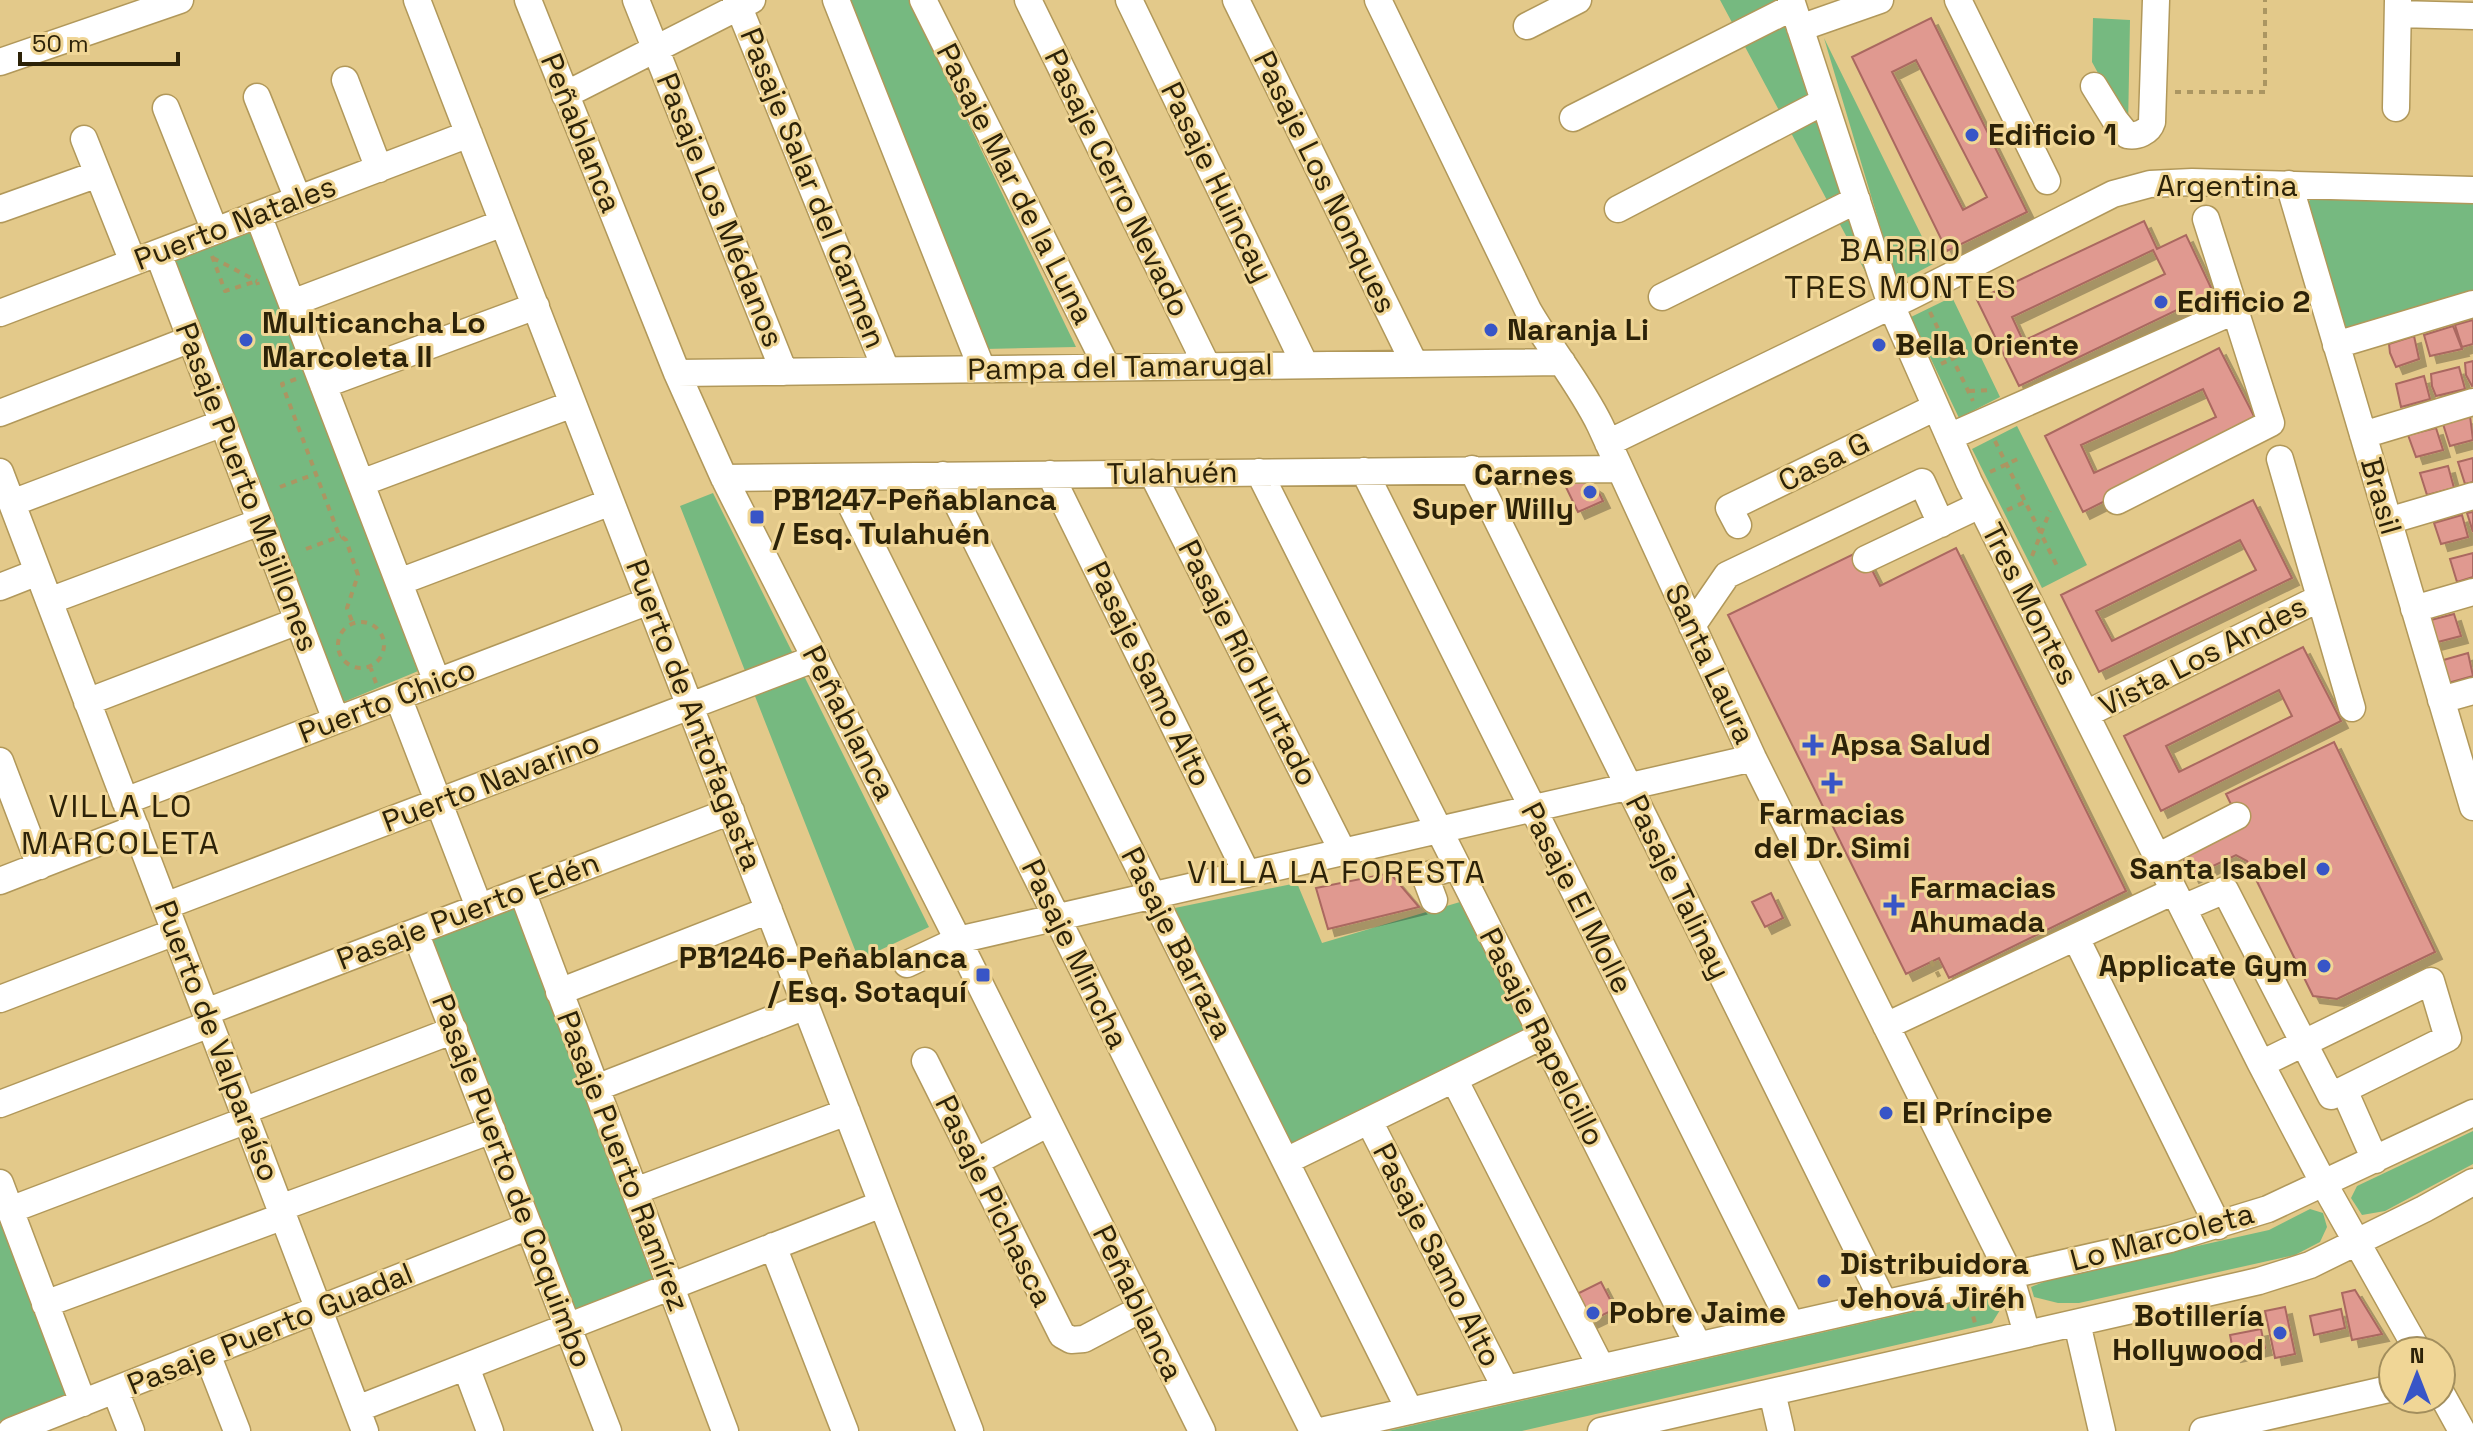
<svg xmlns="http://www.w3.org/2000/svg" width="2473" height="1431" font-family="'Space Grotesk',sans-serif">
  <defs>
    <filter id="shadow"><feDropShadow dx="7" dy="7" stdDeviation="0" flood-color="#0004"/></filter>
  </defs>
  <rect width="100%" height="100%" fill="#e3c98a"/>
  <path fill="#76b980" d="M 845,0 L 909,0 L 1076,347 L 984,349 Z
    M 1720,0 L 1776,0 L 1867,275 Z
    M 2093,18 L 2130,20 L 2128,128 L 2092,62 Z
    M 1824,38 L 1935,263 L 1897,283 Z
    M 2312,197 L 2473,198 L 2473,298 L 2345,336 L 2307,204 Z
    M 254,228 L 423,669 L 339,704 L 170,262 Z
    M 1952,297 L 2000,397 L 1959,418 L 1911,317 Z
    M 2017,426 L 2087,565 L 2042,588 L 1972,449 Z
    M 713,493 L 929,927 L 859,960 L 680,506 Z
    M 1297,883 L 1322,943 L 1460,902 L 1527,1033 L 1291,1148 L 1170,909 Z
    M 513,902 L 660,1280 L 571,1314 L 424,936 Z
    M 2473,1131 L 2473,1164 L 2385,1211 L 2362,1215 L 2351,1198 L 2357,1186 Z
    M 0,1202 L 73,1394 L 0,1421 Z
    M 2310,1209 L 2323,1213 L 2327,1227 L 2320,1242 L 2295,1255 L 2079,1303 L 2058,1303 L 2034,1297 L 2031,1287 L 2054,1278 L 2269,1230 Z
    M 1983,1296 L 1997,1302 L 2000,1310 L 1992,1323 L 1522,1431 L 1388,1431 Z"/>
  <path fill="#e09990" stroke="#aa6860" stroke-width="2" fill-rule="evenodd" filter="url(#shadow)" d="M 1931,18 L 2027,212 L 1947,251 L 1852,57 ZM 1916,60 L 1987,197 L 1963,210 L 1892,72 Z
    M 2144,221 L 2157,249 L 2186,235 L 2221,309 L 2195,321 L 2187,305 L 2019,386 L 1977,300 ZM 2153,250 L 2165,274 L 2023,341 L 2012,317 Z
    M 2473,320 L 2473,344 L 2462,347 L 2455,325 Z
    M 2453,326 L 2462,349 L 2430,356 L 2424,335 Z
    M 2414,336 L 2419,359 L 2396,367 L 2390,353 L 2389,344 Z
    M 2219,348 L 2258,424 L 2083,512 L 2045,436 ZM 2203,389 L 2216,417 L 2094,473 L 2081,445 Z
    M 2473,361 L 2473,385 L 2472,386 L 2466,375 L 2465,363 Z
    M 2459,367 L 2465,389 L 2436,396 L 2432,386 L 2431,374 Z
    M 2424,376 L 2430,399 L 2401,407 L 2396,384 Z
    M 2470,416 L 2473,440 L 2450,446 L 2443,424 Z
    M 2436,428 L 2443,450 L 2416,457 L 2408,435 Z
    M 2473,458 L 2473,482 L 2465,484 L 2458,462 Z
    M 2448,466 L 2454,488 L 2427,495 L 2420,473 Z
    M 1585,480 L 1596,487 L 1603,501 L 1578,512 L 1563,481 Z
    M 2253,500 L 2292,578 L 2099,672 L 2061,595 ZM 2240,540 L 2256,570 L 2112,641 L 2096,611 Z
    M 2473,512 L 2473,532 L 2467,513 Z
    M 2462,515 L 2468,537 L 2441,544 L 2434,523 Z
    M 1956,548 L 2126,891 L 1949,978 L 1939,958 L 1906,974 L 1728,615 L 1862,550 L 1880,586 Z
    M 2473,553 L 2473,577 L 2457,582 L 2450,559 Z
    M 2454,614 L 2461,636 L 2434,643 L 2427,621 Z
    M 2303,647 L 2341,721 L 2161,811 L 2124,736 ZM 2279,690 L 2292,716 L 2179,772 L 2166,746 Z
    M 2468,653 L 2473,676 L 2448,683 L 2440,661 Z
    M 2334,742 L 2435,952 L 2337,999 L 2313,996 L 2247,861 L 2236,855 L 2192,876 L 2182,856 L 2242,827 L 2226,794 Z
    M 1390,873 L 1419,907 L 1328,929 L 1316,888 Z
    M 1771,893 L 1783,918 L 1765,927 L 1752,902 Z
    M 1601,1282 L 1615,1309 L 1586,1323 L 1573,1296 Z
    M 2355,1290 L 2382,1334 L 2352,1340 L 2342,1293 Z
    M 2285,1307 L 2295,1354 L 2275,1358 L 2265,1311 Z
    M 2341,1309 L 2345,1328 L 2314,1335 L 2310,1316 Z
    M 2261,1329 L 2265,1348 L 2234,1355 L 2230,1335 Z"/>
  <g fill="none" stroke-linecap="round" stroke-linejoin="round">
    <g stroke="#b1985a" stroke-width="29">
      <path id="minor" d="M 417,0 L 970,1431
        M 528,0 L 677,373 L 724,478 L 958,940 L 1202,1431
        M 636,0 L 784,372
        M 736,0 L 886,370
        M 836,0 L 982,369
        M 923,0 L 1107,367
        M 1028,0 L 1207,366
        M 1129,0 L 1305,365
        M 1236,0 L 1414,363
        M 1378,0 L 1528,310 C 1551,350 1580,384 1600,425 L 1753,758 L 2010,1275 L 2027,1334
        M 1791,0 L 1891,305 L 1969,482 L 2261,1064 L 2324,1184 L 2418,1351
        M 1958,0 L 2047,181
        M 2398,14 L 2473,16
        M 1527,26 L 1578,0
        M 1800,28 L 1880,0
        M 0,62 L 180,0
        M 345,80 L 379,169
        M 2094,86 L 2115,120 L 2127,135 C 2137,137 2149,132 2152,122 L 2156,0
        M 565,95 L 752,0
        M 257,97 L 298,199
        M 166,108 L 215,231
        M 2396,108 L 2398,0
        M 1573,118 L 1793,7
        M 84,139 L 133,262
        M 2289,184 L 2473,807
        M 0,209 L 98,174
        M 1618,209 L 1823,102
        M 258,215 L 437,682
        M 158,253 L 336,720
        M 1662,297 L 1857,200
        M 292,303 L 503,223
        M 0,313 L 469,134
        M 2336,345 L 2473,304
        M 677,373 L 1562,362
        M 323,385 L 536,306
        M 0,413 L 191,339
        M 2363,435 L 2473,402
        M 1949,437 L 2234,311
        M 1608,443 L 1911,296 L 2113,194 L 2150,184 L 2192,182 L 2473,190
        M 2280,459 L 2352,708
        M 1472,469 L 1884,1303
        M 1364,471 L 1791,1324
        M 0,472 L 365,1431
        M 1259,472 L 1698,1345
        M 1152,473 L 1343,852
        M 1050,474 L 1247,874
        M 943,475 L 1410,1411
        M 837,477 L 1313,1431
        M 724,478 L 1620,469
        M 361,483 L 573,404
        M 2117,501 L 2271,423 L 2206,219
        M 12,503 L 223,423
        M 2388,521 L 2473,496
        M 1738,525 L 1729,508 L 1936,407
        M 1866,559 L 1980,505
        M 399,582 L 611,502
        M 0,587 L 38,572
        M 49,601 L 260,522
        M 2414,609 L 2473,592
        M 1692,626 L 1727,575 L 1922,482 L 1941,524
        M 398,697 L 479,907
        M 2441,700 L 2473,691
        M 87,702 L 298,621
        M 2086,714 L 2320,598
        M 0,761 L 40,866
        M 125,801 L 649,601
        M 2157,857 L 2237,816
        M 0,881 L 136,828
        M 522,891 L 725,1431
        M 1434,900 L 1425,876 L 1456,866
        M 165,906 L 816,658
        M 2183,908 L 2225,890 L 2331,1096 L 2448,1038 L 2431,981 L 2261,1064
        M 415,932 L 608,1431
        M 2076,938 L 2218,1226
        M 907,964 L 958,940 L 1753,758
        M 559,992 L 769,910
        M 0,999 L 175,932
        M 206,1012 L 731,811
        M 1886,1026 L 2174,891
        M 925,1061 L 1062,1335 L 1071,1340 L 1084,1339 L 1141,1309
        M 1454,1079 L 1601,1367
        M 596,1088 L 806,1006
        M 2344,1090 L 2375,1160
        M 0,1104 L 210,1024
        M 243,1111 L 454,1030
        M 1369,1121 L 1506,1389
        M 1286,1161 L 1542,1036
        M 975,1162 L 1049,1123
        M 0,1183 L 83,1403
        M 635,1191 L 847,1112
        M 280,1208 L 492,1130
        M 10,1210 L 247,1120
        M 773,1246 L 845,1431
        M 45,1304 L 284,1216
        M 2077,1323 L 2102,1431
        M 207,1354 L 237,1431
        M 466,1367 L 490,1431
        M 115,1390 L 131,1431
        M 1772,1392 L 1781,1431
        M 2441,1393 L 2462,1431
        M 357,1409 L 882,1204
        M 11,1431 L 529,1226
        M 1321,1431 L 2170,1239 L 2268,1209 L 2473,1113
        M 1601,1431 L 2259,1281 L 2310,1265 L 2424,1209 L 2473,1182
        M 2203,1431 L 2393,1388"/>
    </g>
    <path stroke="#ab9662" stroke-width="4" stroke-dasharray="6 6" stroke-linecap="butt" d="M 2175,92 L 2265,92 L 2265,0
      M 212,256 L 225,291 L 257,281 L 258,285
      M 213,258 L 257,281
      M 1930,312 L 1973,401
      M 1941,364 L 1970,350
      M 296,379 L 282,384 L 339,535 L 346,540 L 358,575 L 347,608 L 353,624
      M 1969,391 L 1990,390
      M 1995,441 L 2059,570
      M 1990,472 L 2022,457
      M 280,487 L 315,474
      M 2007,510 L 2025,502
      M 306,549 L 341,536
      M 2032,556 L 2050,511
      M338 645a23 23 0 1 1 46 0a23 23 0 1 1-46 0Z
      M 370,666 L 376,683
      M 1931,961 L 1940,978
      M 1970,1305 L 1975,1323"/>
    <use href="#minor" stroke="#fff" stroke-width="26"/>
  </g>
  <g fill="#3855c7" stroke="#f0d696" stroke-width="3">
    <circle cx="1972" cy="135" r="8"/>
    <circle cx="2161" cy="302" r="8"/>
    <circle cx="1491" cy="330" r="8"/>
    <circle cx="246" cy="340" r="8"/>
    <circle cx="1879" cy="345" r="8"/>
    <circle cx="1590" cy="492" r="8"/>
    <rect x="749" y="509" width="16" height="16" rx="4"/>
    <path d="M1809 733h8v8h8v8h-8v8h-8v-8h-8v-8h8z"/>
    <path d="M1828 771h8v8h8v8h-8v8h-8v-8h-8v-8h8z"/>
    <circle cx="2323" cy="869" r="8"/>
    <path d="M1890 893h8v8h8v8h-8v8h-8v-8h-8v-8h8z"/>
    <circle cx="2324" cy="966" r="8"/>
    <rect x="975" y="967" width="16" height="16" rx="4"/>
    <circle cx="1886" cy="1113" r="8"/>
    <circle cx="1824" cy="1281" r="8"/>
    <circle cx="1593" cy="1313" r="8"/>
    <circle cx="2280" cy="1333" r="8"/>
  </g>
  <g text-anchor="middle" stroke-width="6" stroke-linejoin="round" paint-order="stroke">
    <g font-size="30" fill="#2c2208" stroke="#f0d696">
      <text transform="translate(581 133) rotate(68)" y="10">Peñablanca</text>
      <text transform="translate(1217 182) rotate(64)" y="10">Pasaje Huincay</text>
      <text transform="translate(1325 182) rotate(64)" y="10">Pasaje Los Nonques</text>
      <text transform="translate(1117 183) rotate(64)" y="10">Pasaje Cerro Nevado</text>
      <text transform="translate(1015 184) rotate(63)" y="10">Pasaje Mar de la Luna</text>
      <text x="2227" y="196">Argentina</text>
      <text transform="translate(813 188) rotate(68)" y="10">Pasaje Salar del Carmen</text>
      <text transform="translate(720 210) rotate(68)" y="10">Pasaje Los Médanos</text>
      <text transform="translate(235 223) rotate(-21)" y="10">Puerto Natales</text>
      <text transform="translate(1120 367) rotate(-1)" y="10">Pampa del Tamarugal</text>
      <text transform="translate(1824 462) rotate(-26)" y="10">Casa G</text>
      <text transform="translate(1172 473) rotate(-1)" y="10">Tulahuén</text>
      <text transform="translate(247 487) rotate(69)" y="10">Pasaje Puerto Mejillones</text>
      <text transform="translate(2381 496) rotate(74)" y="10">Brasil</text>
      <text transform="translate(2030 604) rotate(63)" y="10">Tres Montes</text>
      <text transform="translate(2203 656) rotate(-27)" y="10">Vista Los Andes</text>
      <text transform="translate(1248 663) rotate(63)" y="10">Pasaje Río Hurtado</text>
      <text transform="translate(1710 664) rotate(65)" y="10">Santa Laura</text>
      <text transform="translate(1149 674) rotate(64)" y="10">Pasaje Samo Alto</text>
      <text transform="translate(387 701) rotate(-21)" y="10">Puerto Chico</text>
      <text transform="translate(694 715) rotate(69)" y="10">Puerto de Antofagasta</text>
      <text transform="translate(849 723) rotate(63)" y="10">Peñablanca</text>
      <text transform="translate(491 782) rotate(-21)" y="10">Puerto Navarino</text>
      <text transform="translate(1678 887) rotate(64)" y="10">Pasaje Talinay</text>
      <text transform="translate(1577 898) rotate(63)" y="10">Pasaje El Molle</text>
      <text transform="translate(468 911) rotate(-21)" y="10">Pasaje Puerto Edén</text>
      <text transform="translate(1177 943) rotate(63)" y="10">Pasaje Barraza</text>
      <text transform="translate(1075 954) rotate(64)" y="10">Pasaje Mincha</text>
      <text transform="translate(1542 1037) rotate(63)" y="10">Pasaje Rapelcillo</text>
      <text transform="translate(217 1041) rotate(69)" y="10">Puerto de Valparaíso</text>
      <text transform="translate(623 1161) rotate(69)" y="10">Pasaje Puerto Ramírez</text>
      <text transform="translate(512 1181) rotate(69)" y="10">Pasaje Puerto de Coquimbo</text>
      <text transform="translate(994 1201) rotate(64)" y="10">Pasaje Pichasca</text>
      <text transform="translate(2162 1237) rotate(-15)" y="10">Lo Marcoleta</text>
      <text transform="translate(1437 1255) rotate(63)" y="10">Pasaje Samo Alto</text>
      <text transform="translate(1138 1303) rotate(64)" y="10">Peñablanca</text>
      <text transform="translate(270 1329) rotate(-22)" y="10">Pasaje Puerto Guadal</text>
    </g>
    <g font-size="30" font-weight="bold" fill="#2c2208" stroke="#f0d696" text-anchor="start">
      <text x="1988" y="145">Edificio 1</text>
      <text x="2177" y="312">Edificio 2</text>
      <text x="262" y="333">Multicancha Lo<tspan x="262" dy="34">Marcoleta II</tspan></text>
      <text x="1507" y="340">Naranja Li</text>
      <text x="1895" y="355">Bella Oriente</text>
      <text x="1574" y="485" text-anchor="end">Carnes<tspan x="1574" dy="34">Super Willy</tspan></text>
      <text x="773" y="510">PB1247-Peñablanca<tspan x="773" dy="34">/ Esq. Tulahuén</tspan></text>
      <text x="1831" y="755">Apsa Salud</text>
      <text x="1832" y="824" text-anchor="middle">Farmacias<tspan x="1832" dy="34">del Dr. Simi</tspan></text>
      <text x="2307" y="879" text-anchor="end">Santa Isabel</text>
      <text x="1910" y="898">Farmacias<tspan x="1910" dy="34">Ahumada</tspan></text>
      <text x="967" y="968" text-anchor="end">PB1246-Peñablanca<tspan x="967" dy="34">/ Esq. Sotaquí</tspan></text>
      <text x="2308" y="976" text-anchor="end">Applicate Gym</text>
      <text x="1902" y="1123">El Príncipe</text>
      <text x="1840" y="1274">Distribuidora<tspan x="1840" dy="34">Jehová Jiréh</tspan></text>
      <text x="1609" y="1323">Pobre Jaime</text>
      <text x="2264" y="1326" text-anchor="end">Botillería<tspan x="2264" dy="34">Hollywood</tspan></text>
    </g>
    <g font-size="32" letter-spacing="2" fill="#2c2208" stroke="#f0d696">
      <text x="1901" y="261">BARRIO<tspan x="1901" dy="37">TRES MONTES</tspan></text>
      <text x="121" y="817">VILLA LO<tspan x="121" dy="37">MARCOLETA</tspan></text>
      <text x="1337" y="883">VILLA LA FORESTA</text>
    </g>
  </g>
  <g transform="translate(2417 1375)"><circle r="38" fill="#f0d696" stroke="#a28e5d" stroke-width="2"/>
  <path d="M0-6L14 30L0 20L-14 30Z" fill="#3855c7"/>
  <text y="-12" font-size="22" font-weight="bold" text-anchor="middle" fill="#2c2208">N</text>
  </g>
  <path d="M20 52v12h158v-12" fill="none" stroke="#2c2208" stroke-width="4"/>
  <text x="32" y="52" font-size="24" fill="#2c2208" stroke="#f0d696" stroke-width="6" paint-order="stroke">50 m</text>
</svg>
